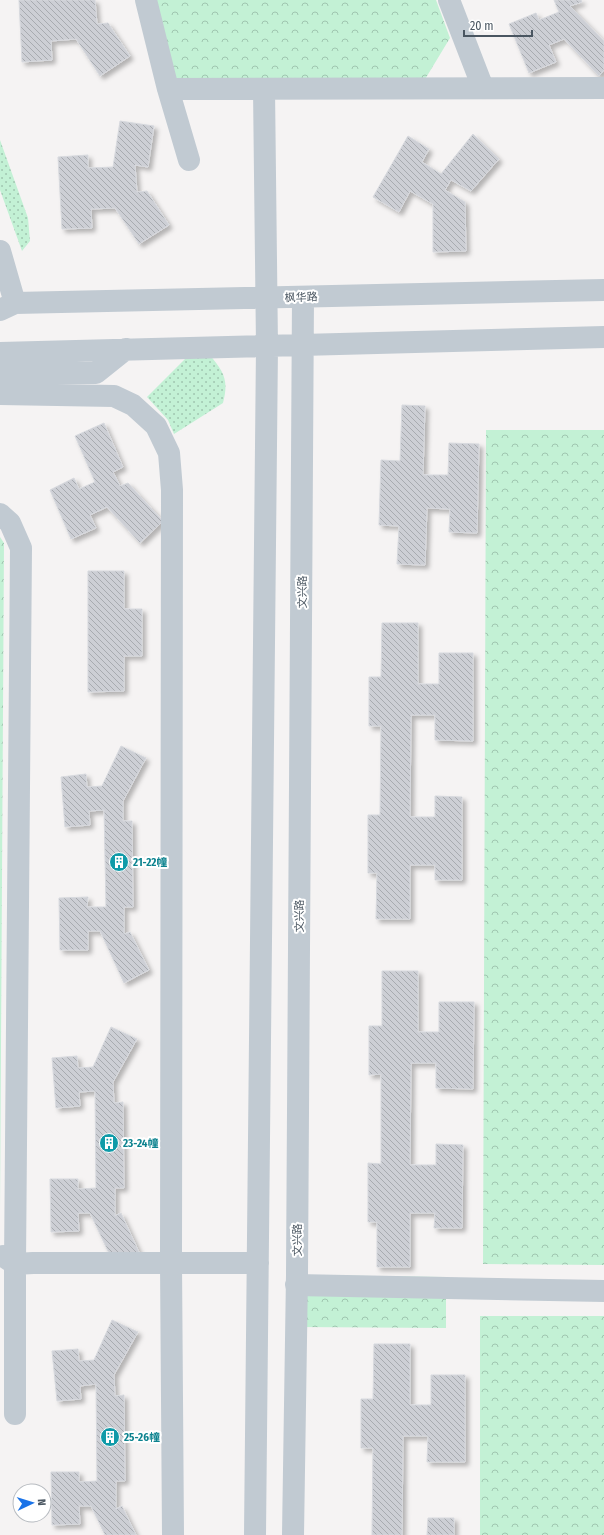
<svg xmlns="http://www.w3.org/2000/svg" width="604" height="1535" font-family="'Fira Sans Condensed','Noto Sans SC',sans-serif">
  <defs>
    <pattern id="grass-dots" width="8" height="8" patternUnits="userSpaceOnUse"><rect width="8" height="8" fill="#c3f1d5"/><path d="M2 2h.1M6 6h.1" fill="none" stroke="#a0c6b0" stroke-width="1.8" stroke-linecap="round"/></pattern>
    <pattern id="forest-crowns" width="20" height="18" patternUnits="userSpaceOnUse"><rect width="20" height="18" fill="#c3f1d5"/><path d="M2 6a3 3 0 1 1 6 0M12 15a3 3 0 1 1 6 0" fill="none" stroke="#a0c6b0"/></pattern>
    <pattern id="building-back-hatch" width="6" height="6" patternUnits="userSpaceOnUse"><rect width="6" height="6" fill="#cdcfd5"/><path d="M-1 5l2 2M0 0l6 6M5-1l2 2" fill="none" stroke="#a8abb0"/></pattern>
    <filter id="shadow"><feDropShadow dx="3.5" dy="3.5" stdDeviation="2" flood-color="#0004"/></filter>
  </defs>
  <rect width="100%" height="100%" fill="#f5f3f3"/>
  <path fill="url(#grass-dots)" d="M 0,140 L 28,218 L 30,241 L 22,251 L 0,190 Z
    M 209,354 C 224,372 229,380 223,403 L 174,434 L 168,420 L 147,397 L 189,355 Z"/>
  <path fill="url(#forest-crowns)" d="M 156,0 L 436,0 L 450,38 L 424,81 L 175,81 Z
    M 486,430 L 604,430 L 604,1265 L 483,1264 Z
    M 0,537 L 4,543 L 0,1212 Z
    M 297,1275 L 446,1277 L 446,1328 L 296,1327 Z
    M 480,1316 L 604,1316 L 604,1535 L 480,1535 Z"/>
  <path fill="url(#building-back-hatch)" stroke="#d7d9de" filter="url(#shadow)" d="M 19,0 L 95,0 L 97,24 L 108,23 L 130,56 L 100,76 L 76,39 L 51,41 L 52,60 L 22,62 Z
    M 554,0 L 581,0 L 582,2 L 570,6 L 604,41 L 604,70 L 599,76 L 564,39 L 549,45 L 556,62 L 529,73 L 509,24 L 536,13 L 539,20 L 559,12 Z
    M 120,121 L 154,126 L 148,167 L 135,165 L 137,192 L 147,191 L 169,225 L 139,244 L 115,208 L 91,209 L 92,228 L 62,229 L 58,157 L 88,155 L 88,168 L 113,167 Z
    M 473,134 L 499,159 L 471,191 L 451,180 L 445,190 L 465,202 L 466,251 L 433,252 L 433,204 L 410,191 L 399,212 L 373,197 L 408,136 L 429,149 L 422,162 L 441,174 Z
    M 402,405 L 425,406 L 423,475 L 448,475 L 449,443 L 479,444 L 477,533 L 449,532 L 450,509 L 427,508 L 425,565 L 397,564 L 399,526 L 379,525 L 381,460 L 400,461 Z
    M 104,423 L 123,467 L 113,472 L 120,486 L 128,483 L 163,521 L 140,543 L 107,507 L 90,515 L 96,528 L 71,539 L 50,490 L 74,478 L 79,489 L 95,482 L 75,436 Z
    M 88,571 L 124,571 L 124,609 L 142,609 L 142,656 L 124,656 L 124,691 L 88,692 Z
    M 382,623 L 418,623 L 418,684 L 439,684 L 439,653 L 473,653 L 473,741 L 435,740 L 435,715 L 411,715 L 410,817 L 435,817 L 435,796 L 462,797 L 462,880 L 435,880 L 435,865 L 410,865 L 410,919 L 376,919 L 377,873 L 368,873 L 368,815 L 380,815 L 381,726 L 369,726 L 369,677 L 381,677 Z
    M 121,746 L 146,758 L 123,801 L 123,821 L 132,821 L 133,907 L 124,907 L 124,934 L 130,932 L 149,970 L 124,983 L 100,931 L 88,931 L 88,950 L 60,950 L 59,898 L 88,897 L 87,907 L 106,907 L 104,810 L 89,811 L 90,825 L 65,827 L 61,777 L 86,774 L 87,787 L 102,786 Z
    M 382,971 L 418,971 L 418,1032 L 439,1032 L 439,1002 L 474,1002 L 473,1089 L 436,1088 L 436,1063 L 411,1063 L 410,1165 L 436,1165 L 436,1144 L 463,1145 L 462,1228 L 434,1228 L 435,1213 L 410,1213 L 410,1267 L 377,1267 L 377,1222 L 368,1222 L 368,1163 L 381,1164 L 381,1074 L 369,1075 L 369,1026 L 382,1026 Z
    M 111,1027 L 137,1039 L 113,1082 L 114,1103 L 123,1102 L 124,1188 L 115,1188 L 115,1216 L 121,1213 L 139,1252 L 114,1264 L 90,1213 L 78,1213 L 79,1231 L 51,1232 L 50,1179 L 78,1179 L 78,1189 L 96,1188 L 95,1091 L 79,1092 L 80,1106 L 56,1108 L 52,1058 L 77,1056 L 78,1068 L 93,1067 Z
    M 112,1320 L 138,1332 L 114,1375 L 115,1396 L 124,1395 L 125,1481 L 116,1481 L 116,1509 L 122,1506 L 136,1535 L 105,1535 L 91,1506 L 79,1506 L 80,1524 L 52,1525 L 51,1472 L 79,1472 L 79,1482 L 97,1481 L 96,1384 L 80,1386 L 81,1399 L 57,1401 L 52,1351 L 78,1349 L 79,1361 L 94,1360 Z
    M 374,1344 L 410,1344 L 410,1405 L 431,1405 L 431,1375 L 465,1375 L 465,1462 L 427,1462 L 428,1436 L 403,1436 L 402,1535 L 372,1535 L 373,1448 L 361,1448 L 361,1399 L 373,1399 Z
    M 428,1518 L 454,1518 L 454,1535 L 427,1535 Z"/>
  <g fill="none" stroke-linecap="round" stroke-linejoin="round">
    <path stroke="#c1cad2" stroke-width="22" d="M 146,0 L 168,89 L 189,160
      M 449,0 L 483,88
      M 168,89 L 604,88
      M 0,251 L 15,303
      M 0,310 L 15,303 L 604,290
      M 0,353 L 604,337
      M 0,373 L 96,373 L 126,349
      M 0,394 L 114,396 L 133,405 L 156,426 L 169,453 L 172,490 L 171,1263 L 173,1535
      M 0,514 L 10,523 L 21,548 L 15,1264 L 15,1414
      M 3,1256 L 15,1264 L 33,1263 L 258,1263
      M 296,1285 L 604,1291
      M 255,1535 L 267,346 L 264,89
      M 293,1535 L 297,1275 L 303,297"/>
  </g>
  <defs>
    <g id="building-disc" transform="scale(1)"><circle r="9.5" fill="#0f9aa8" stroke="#fff"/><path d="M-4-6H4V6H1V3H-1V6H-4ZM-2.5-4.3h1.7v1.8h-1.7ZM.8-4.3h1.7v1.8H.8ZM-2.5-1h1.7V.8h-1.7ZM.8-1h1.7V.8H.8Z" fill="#fff"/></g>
  </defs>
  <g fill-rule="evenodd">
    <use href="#building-disc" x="119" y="862"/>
    <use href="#building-disc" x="109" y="1143"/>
    <use href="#building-disc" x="110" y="1437"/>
  </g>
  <g text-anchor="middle" stroke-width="4" stroke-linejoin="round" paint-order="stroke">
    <g font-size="11" fill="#4a5661" stroke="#fff">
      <text transform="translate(301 297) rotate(-2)" y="4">枫华路</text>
      <text transform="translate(302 592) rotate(-90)" y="4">文兴路</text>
      <text transform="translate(299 916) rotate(-90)" y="4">文兴路</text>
      <text transform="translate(297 1240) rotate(-90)" y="4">文兴路</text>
    </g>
    <g font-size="11" font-weight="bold" fill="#0d838f" stroke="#fff" text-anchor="start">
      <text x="133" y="866">21-22幢</text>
      <text x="123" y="1147">23-24幢</text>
      <text x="124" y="1441">25-26幢</text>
    </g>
  </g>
  <g transform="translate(32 1503) rotate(86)"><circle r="19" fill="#ffffff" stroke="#b7bbc0"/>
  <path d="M0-3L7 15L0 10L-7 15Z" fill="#1a73e8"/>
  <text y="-6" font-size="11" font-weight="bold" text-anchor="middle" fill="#4a5661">N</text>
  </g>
  <path d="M464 30v6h68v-6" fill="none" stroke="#4a5661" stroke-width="2"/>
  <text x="470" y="30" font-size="12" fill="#4a5661" stroke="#ffffff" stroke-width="3" paint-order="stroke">20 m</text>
</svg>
